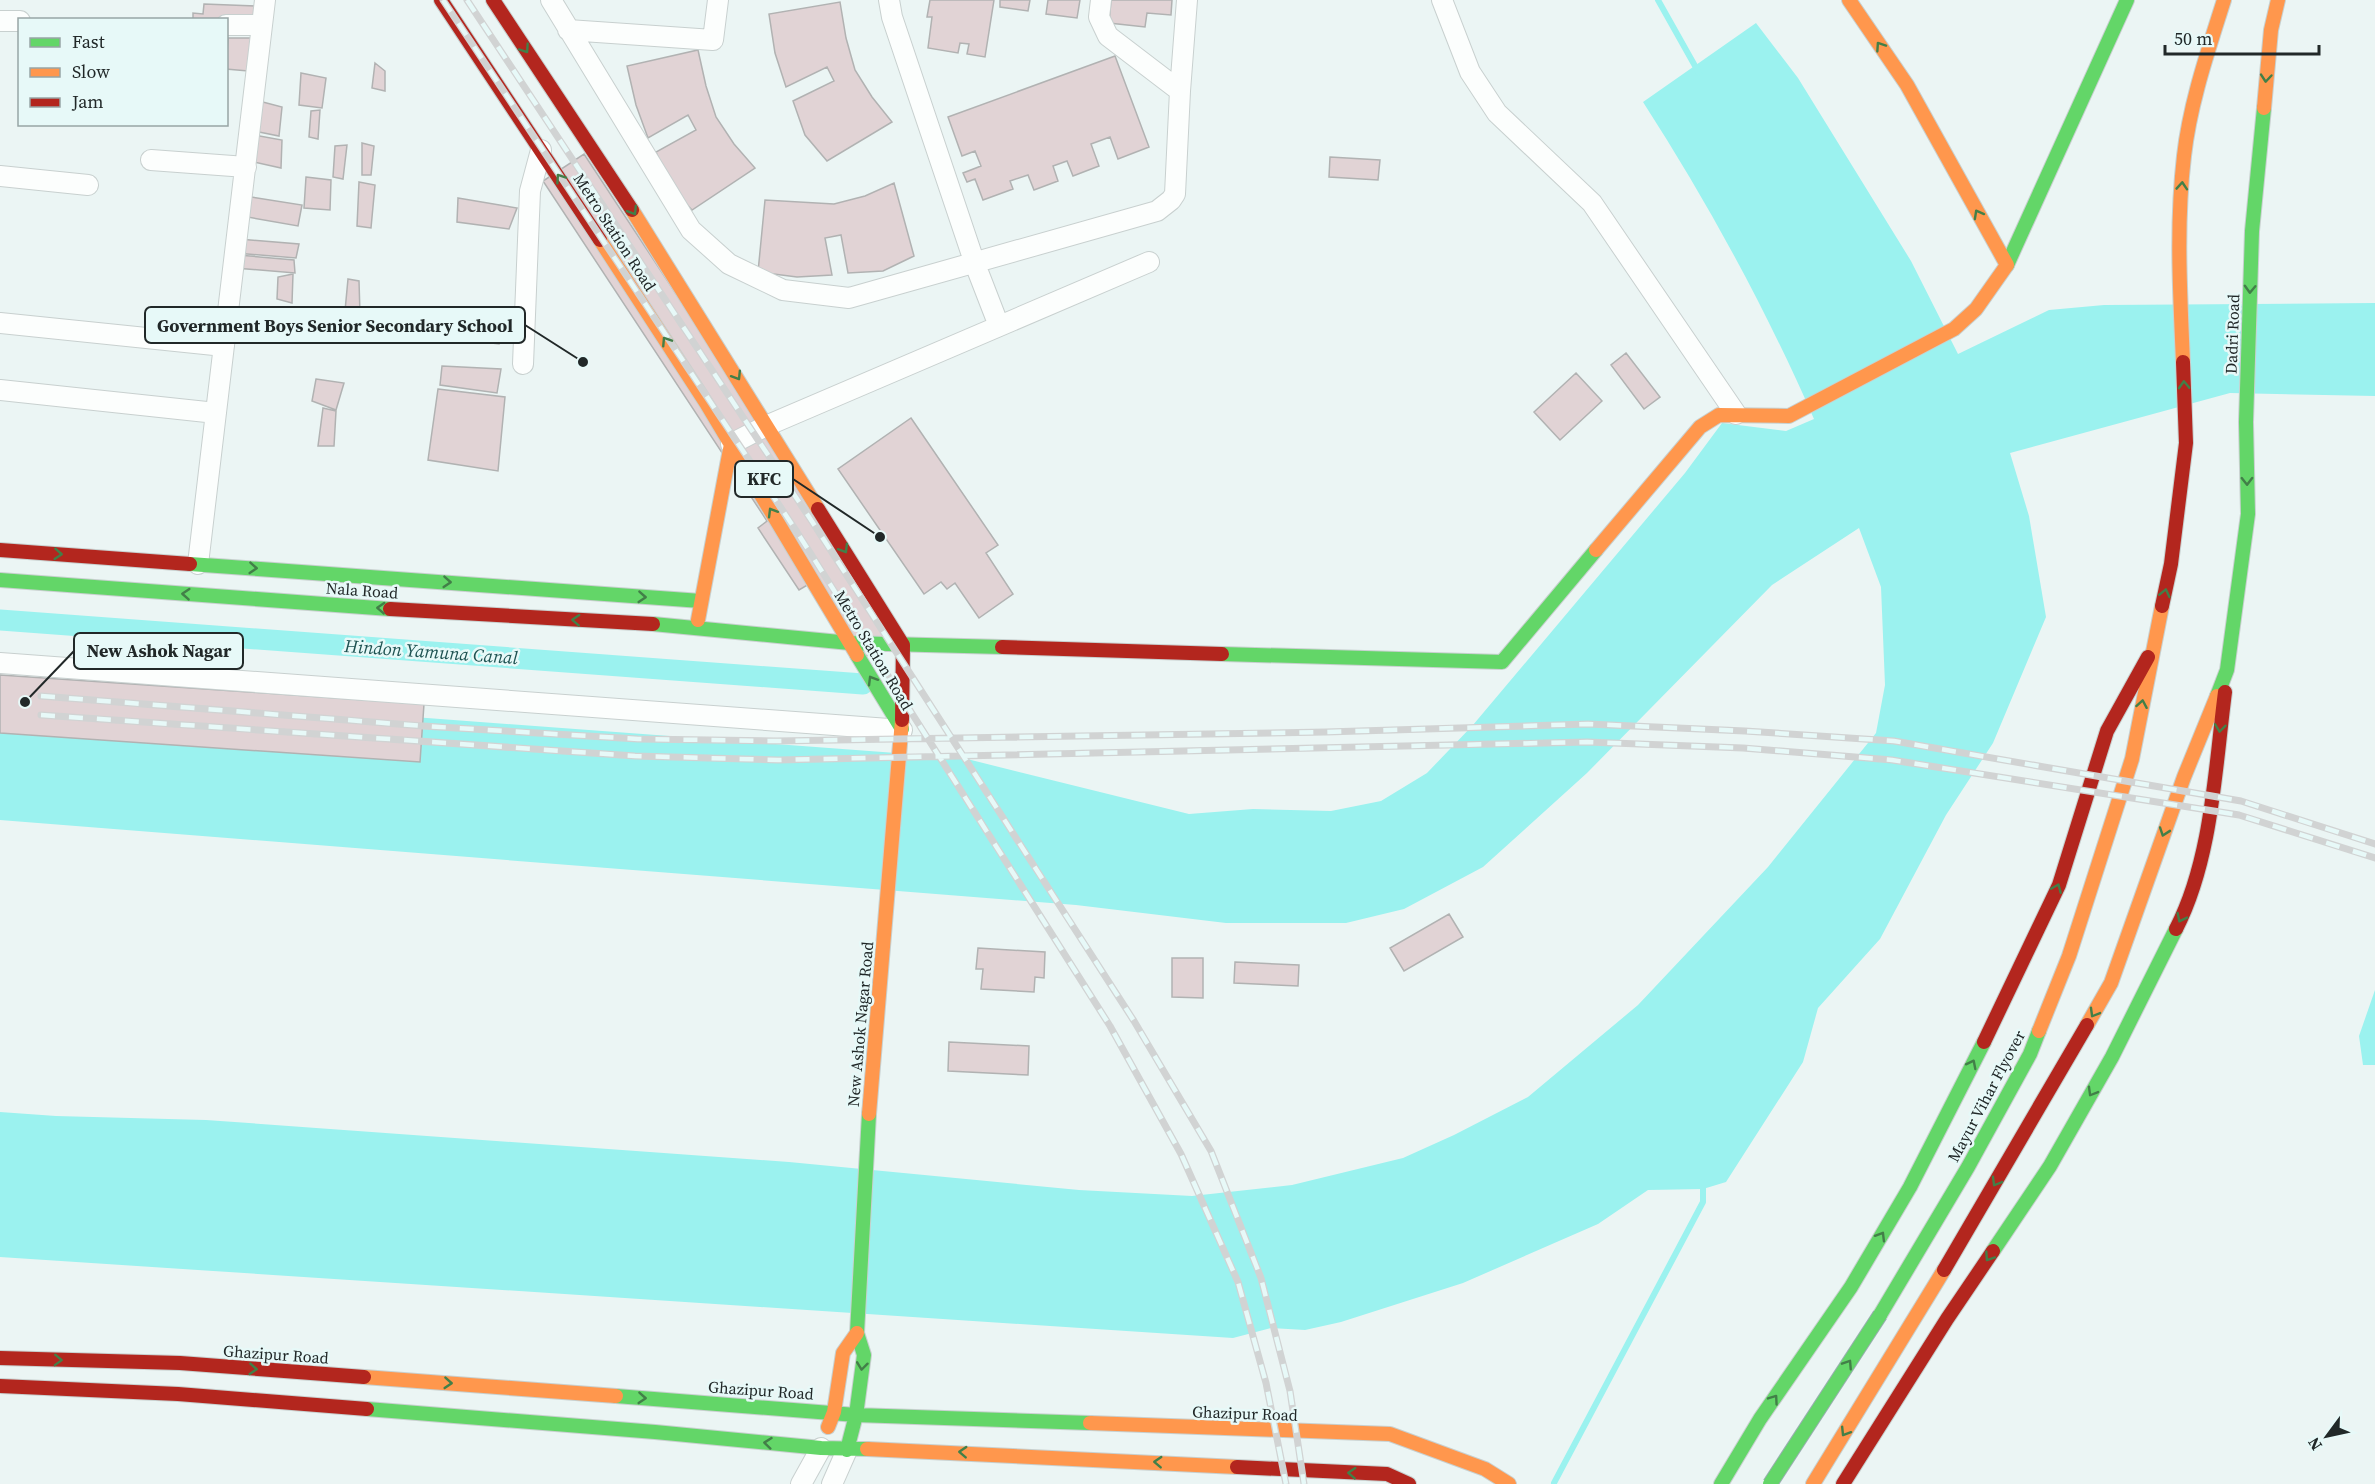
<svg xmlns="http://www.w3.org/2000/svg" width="2375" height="1484" font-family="'Source Serif 4',serif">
  <rect width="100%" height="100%" fill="#ebf5f4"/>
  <path fill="#9bf2ef" d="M 1756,23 L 1798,78 L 1911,261 L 1958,354 L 2049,310 L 2104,305 L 2375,303 L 2375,396 L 2230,393 L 2010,453 L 2029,516 L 2046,617 L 1993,743 L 1946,815 L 1880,939 L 1818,1008 L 1803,1062 L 1726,1182 L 1703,1189 L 1648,1190 L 1598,1224 L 1463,1283 L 1341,1322 L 1305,1330 L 1271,1328 L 1233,1338 L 0,1257 L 0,1112 L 56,1116 L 206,1120 L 789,1162 L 1079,1190 L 1192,1196 L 1292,1185 L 1403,1158 L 1454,1135 L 1528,1097 L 1638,1005 L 1768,867 L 1876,733 L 1885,685 L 1881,587 L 1859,528 L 1772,585 L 1587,773 L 1483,867 L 1404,909 L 1346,923 L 1226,923 L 1076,905 L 0,820 L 0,686 L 963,758 L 1189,814 L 1253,809 L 1331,811 L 1381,801 L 1427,773 L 1473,725 L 1685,473 L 1722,423 L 1786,431 L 1814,419 C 1766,309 1708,203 1643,102 Z
    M 2375,990 L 2375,1065 L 2363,1065 L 2359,1036 Z"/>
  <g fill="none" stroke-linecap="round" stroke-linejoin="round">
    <path stroke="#9bf2ef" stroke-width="6" d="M 1658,0 L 1699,73
      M 1554,1483 L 1703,1202 L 1703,1182"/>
    <path stroke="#9bf2ef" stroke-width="21" d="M 0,620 L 863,684"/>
  </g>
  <path fill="#e1d3d5" stroke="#b1b2b2" stroke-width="1.5" d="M 930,0 L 994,0 L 985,57 L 967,54 L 969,44 L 960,43 L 958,53 L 928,48 L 932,17 L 927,17 Z
    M 1000,0 L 1030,0 L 1028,11 L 1000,7 Z
    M 1048,0 L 1080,0 L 1077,18 L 1046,14 Z
    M 1111,0 L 1172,0 L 1171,15 L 1147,13 L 1145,27 L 1109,23 Z
    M 840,2 L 846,38 L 855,70 L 872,97 L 892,122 L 827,161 L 805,135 L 793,101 L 834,81 L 827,67 L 786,87 L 775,53 L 769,14 Z
    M 204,4 L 255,6 L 252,24 L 226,20 L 193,20 L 193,13 L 203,14 Z
    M 228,38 L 252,38 L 248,71 L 226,69 Z
    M 698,50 L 706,86 L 716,117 L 734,144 L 755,168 L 692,210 L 669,185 L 656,152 L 696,130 L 688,115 L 648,138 L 636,105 L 627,66 Z
    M 1115,56 L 1149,147 L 1118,159 L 1110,137 L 1091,144 L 1099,166 L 1073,176 L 1067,161 L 1053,166 L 1058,181 L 1034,190 L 1028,175 L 1010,181 L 1013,189 L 983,200 L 975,179 L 967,182 L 963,173 L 981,166 L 975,151 L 962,156 L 948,117 Z
    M 375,63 L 385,71 L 385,91 L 372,88 Z
    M 301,73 L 326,78 L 322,108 L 299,105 Z
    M 259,101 L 282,107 L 279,136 L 254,131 Z
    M 320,110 L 318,139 L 309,137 L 311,111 Z
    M 254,135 L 282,140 L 281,168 L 250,161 Z
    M 362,143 L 374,146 L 371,175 L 362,175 Z
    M 347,145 L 343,179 L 333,177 L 335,146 Z
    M 584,154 L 900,634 L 859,661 L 809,584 L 799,590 L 758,528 L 767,521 L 543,181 Z
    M 1330,157 L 1380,160 L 1378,180 L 1329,177 Z
    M 306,177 L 331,180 L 330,210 L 304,208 Z
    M 359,182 L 375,185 L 371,228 L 357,226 Z
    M 894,183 L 914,256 L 883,271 L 848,273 L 841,235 L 825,238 L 832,275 L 797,277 L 758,272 L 765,200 L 834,204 L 865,196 Z
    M 245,196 L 302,205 L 298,226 L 242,216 Z
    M 458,198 L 517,208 L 509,229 L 457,222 Z
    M 239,239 L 299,244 L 296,258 L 236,253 Z
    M 238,255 L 294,260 L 295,273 L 235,268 Z
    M 293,274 L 292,303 L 277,299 L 278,277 Z
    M 348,279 L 359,281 L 360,314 L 345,311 Z
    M 442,315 L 500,322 L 499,344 L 441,337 Z
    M 1626,353 L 1660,397 L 1644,409 L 1611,365 Z
    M 442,366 L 501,369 L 497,393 L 440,385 Z
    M 1576,373 L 1602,401 L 1560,440 L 1534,412 Z
    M 316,379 L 344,383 L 336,410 L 312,401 Z
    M 438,389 L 505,397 L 498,471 L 428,460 Z
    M 323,408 L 336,411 L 334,446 L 318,446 Z
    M 911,418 L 998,545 L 986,553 L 1013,594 L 979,618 L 955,583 L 947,589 L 941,582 L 924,594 L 838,469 Z
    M 0,675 L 424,704 L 420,762 L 0,733 Z
    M 1449,914 L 1463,937 L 1404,971 L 1390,948 Z
    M 978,948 L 1045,952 L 1044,978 L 1035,977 L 1034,992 L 981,989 L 983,969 L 976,969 Z
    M 1172,958 L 1203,958 L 1203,998 L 1172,997 Z
    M 1235,962 L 1299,965 L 1298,986 L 1234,983 Z
    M 949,1042 L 1029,1046 L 1028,1075 L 948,1071 Z"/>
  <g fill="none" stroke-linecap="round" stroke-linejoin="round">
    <g stroke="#c8d0cf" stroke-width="22">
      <path id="street" d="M 551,0 L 691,230 L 729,264 L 783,290 L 849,298 L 1157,211 L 1171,200 L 1175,194 L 1180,91 L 1187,0
        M 889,0 L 892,17 L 975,264 L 999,326
        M 1101,0 L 1099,17 L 1108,36 L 1180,91
        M 1442,0 L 1470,72 L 1497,113 L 1592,203 L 1736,414
        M 0,21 L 20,21
        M 226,25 L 262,25
        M 568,30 L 713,40 L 718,0
        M 151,160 L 246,167
        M 0,176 L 88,185
        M 0,323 L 224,346
        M 523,364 L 530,191 L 541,150
        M 0,390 L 216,413
        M 731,444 L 766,426 L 1149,262
        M 198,564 L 265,0
        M 0,663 L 902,730
        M 801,1484 L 821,1448
        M 832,1484 L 847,1450"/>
    </g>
    <g stroke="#c8d0cf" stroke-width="16">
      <path id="fast" d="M 2007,265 L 2127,0
        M 190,564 L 701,601
        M 0,580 L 390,609
        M 653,624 L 850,643 L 1002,647
        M 1222,654 L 1502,662 L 1596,550
        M 857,655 L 902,729
        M 2217,696 L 2227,670 L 2248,514 L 2246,422 L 2252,231 L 2264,108
        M 1993,1251 L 2050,1166 L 2112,1057 L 2176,929
        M 1880,1315 L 1968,1167 L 2030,1054 L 2039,1031
        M 616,1396 L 856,1415 L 1090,1423
        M 367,1409 L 655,1432 L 821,1448 L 867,1449
        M 847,1450 L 856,1415 L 864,1355 L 857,1333 L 869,1114
        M 1721,1484 L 1760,1419 L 1851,1287 L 1910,1187 L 1984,1042"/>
    </g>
    <g stroke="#c8d0cf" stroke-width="16">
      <path id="slow" d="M 1849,0 L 1907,85 L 2007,265
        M 2264,108 L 2271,30 L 2278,0
        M 632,210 L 818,509
        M 600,240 L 706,403 L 857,655
        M 2183,362 C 2180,293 2176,225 2184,156 C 2190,103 2208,51 2224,0
        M 1596,550 L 1700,427 L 1719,415 L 1789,416 L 1954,329 L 1976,309 L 2007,265
        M 698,620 L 731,444
        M 2087,1025 L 2111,983 L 2184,777 L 2217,696
        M 2039,1031 L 2069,956 L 2132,759 L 2162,606
        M 869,1114 L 902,720
        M 364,1377 L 616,1396
        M 1090,1423 L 1390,1434 L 1485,1469 L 1509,1484
        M 828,1427 L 834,1412 L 843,1353 L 857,1333
        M 867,1449 L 1237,1467
        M 1813,1484 L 1944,1270"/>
    </g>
    <g stroke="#c8d0cf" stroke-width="16">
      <path id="jam" d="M 441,0 L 600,240
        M 493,0 L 632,210
        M 818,509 L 903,645 L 902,720
        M 0,550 L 190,564
        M 2162,606 L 2171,564 L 2186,443 L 2183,362
        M 390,609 L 653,624
        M 1002,647 L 1222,654
        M 2176,929 C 2212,859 2215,769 2225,692
        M 1984,1042 L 2059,885 L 2107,731 L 2148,657
        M 1944,1270 L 2087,1025
        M 0,1358 L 180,1363 L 364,1377
        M 0,1386 L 178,1394 L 367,1409
        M 1237,1467 L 1387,1474 L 1409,1484
        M 1843,1484 L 1947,1319 L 1993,1251"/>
    </g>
    <use href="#street" stroke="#fcfefd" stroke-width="20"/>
    <use href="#fast" stroke="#63d668" stroke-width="14"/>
    <use href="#slow" stroke="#ff974d" stroke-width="14"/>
    <use href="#jam" stroke="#b3261e" stroke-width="14"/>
    <g stroke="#d1d3d3" stroke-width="7">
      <path id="rail" d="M 443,0 L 797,532 L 1110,1026 L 1181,1154 L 1238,1282 L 1266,1383 L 1286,1484
        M 467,0 L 815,526 L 1134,1021 L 1211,1151 L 1261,1278 L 1290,1391 L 1304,1484
        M 41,696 L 423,726 L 638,739 L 776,741 L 1326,732 L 1588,724 L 1745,731 L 1894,741 L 2241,801 L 2375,844
        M 41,715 L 635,756 L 778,760 L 1587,742 L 1743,748 L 1892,760 L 2239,815 L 2375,858"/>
    </g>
    <use href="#rail" stroke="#e7f9f8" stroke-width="4.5" stroke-dasharray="14" stroke-linecap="butt"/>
    <g stroke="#97aeae" stroke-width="16" stroke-linecap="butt">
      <path id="fast-bridge" d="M 1770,1484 L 1880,1315"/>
    </g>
    <use href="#fast-bridge" stroke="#63d668" stroke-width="14"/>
  </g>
  <defs><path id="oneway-chevron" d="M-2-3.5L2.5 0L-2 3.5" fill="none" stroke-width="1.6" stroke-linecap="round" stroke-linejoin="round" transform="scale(1.5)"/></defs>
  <g stroke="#427f48">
    <use href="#oneway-chevron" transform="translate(1880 46) rotate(-124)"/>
    <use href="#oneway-chevron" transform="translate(525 49) rotate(56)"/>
    <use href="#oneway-chevron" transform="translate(2266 78) rotate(95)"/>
    <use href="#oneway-chevron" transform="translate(560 178) rotate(-124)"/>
    <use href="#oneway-chevron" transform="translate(2182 186) rotate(-86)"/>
    <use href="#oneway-chevron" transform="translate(633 211) rotate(58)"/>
    <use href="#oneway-chevron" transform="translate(1978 214) rotate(-119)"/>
    <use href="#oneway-chevron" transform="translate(2250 289) rotate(92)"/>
    <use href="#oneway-chevron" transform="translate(666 341) rotate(-123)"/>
    <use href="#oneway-chevron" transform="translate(737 376) rotate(58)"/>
    <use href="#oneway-chevron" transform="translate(2184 385) rotate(-92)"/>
    <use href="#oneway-chevron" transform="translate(2247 481) rotate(89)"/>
    <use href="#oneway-chevron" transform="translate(772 512) rotate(-121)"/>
    <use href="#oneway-chevron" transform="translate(844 549) rotate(59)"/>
    <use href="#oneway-chevron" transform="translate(58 554) rotate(4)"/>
    <use href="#oneway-chevron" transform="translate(253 568) rotate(4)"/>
    <use href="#oneway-chevron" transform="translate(447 582) rotate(4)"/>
    <use href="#oneway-chevron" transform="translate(2165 593) rotate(-77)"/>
    <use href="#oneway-chevron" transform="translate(186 594) rotate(-176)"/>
    <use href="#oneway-chevron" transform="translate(642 597) rotate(4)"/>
    <use href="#oneway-chevron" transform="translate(381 608) rotate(-177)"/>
    <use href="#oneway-chevron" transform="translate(576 620) rotate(-177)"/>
    <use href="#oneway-chevron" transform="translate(872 680) rotate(-121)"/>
    <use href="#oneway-chevron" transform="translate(2142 704) rotate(-80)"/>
    <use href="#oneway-chevron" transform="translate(2220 728) rotate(97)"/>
    <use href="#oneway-chevron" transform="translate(2164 832) rotate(109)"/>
    <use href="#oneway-chevron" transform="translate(2057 888) rotate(-67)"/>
    <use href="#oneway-chevron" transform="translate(2181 918) rotate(116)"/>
    <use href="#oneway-chevron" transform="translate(2094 1013) rotate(120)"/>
    <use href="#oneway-chevron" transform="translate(1972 1064) rotate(-63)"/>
    <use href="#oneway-chevron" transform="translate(2092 1092) rotate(120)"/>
    <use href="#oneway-chevron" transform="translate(1996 1182) rotate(120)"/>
    <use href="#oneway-chevron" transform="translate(1881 1236) rotate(-59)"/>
    <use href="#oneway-chevron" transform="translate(1989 1257) rotate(124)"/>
    <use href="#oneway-chevron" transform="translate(58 1360) rotate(2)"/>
    <use href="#oneway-chevron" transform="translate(1848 1364) rotate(-57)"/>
    <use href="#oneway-chevron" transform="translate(862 1366) rotate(97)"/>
    <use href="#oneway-chevron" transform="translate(253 1369) rotate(4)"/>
    <use href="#oneway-chevron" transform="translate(448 1383) rotate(4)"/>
    <use href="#oneway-chevron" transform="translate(642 1398) rotate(4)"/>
    <use href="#oneway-chevron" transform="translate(1774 1399) rotate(-55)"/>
    <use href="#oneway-chevron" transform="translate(1845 1432) rotate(122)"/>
    <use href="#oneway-chevron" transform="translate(768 1443) rotate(-174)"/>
    <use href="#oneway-chevron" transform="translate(963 1452) rotate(-177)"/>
    <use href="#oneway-chevron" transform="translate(1158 1462) rotate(-177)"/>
    <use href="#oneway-chevron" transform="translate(1352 1473) rotate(-177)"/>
  </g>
  <g text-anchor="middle" stroke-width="5" stroke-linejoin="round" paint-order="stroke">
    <g font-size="16" fill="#212828" stroke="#e7f9f8">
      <text transform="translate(615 232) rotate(57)" y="6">Metro Station Road</text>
      <text transform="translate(2232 334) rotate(-88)" y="6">Dadri Road</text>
      <text transform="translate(362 590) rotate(4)" y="6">Nala Road</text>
      <text transform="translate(874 650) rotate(59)" y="6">Metro Station Road</text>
      <text transform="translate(860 1024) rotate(-85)" y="6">New Ashok Nagar Road</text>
      <text transform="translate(1986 1096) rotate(-62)" y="6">Mayur Vihar Flyover</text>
      <text transform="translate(276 1354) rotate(4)" y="6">Ghazipur Road</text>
      <text transform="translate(761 1390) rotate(4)" y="6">Ghazipur Road</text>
      <text transform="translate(1245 1413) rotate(2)" y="6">Ghazipur Road</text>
    </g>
    <g font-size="18" font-style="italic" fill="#1d5251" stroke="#e7f9f8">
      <text transform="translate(431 652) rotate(4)" y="6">Hindon Yamuna Canal</text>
    </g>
  </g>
  <path fill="none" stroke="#212828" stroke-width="2" d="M583 362L525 325M880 537L793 479M25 702L74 651"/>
  <g fill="#212828" stroke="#e7f9f8" stroke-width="2">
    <circle cx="583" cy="362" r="6"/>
    <circle cx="880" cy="537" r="6"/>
    <circle cx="25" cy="702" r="6"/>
  </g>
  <g fill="#e7f9f8" stroke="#212828" stroke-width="2">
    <rect x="145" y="307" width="380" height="36" rx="6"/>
    <rect x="735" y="461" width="58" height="36" rx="6"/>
    <rect x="74" y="633" width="169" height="36" rx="6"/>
  </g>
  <g font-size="18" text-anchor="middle" font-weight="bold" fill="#212828">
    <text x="335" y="332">Government Boys Senior Secondary School</text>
    <text x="764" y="485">KFC</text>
    <text x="159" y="657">New Ashok Nagar</text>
  </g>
  <rect x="18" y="18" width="210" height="108" fill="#e7f9f8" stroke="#98a5a5" stroke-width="1.5"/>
  <rect x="30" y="38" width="30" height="9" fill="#63d668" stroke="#98a5a5" stroke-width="1.5"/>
  <text x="72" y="48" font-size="18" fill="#212828">Fast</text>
  <rect x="30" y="68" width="30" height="9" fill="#ff974d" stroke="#98a5a5" stroke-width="1.5"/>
  <text x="72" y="78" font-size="18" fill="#212828">Slow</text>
  <rect x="30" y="98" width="30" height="9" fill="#b3261e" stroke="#98a5a5" stroke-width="1.5"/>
  <text x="72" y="108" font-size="18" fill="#212828">Jam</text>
  <g transform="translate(2327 1436) rotate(237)" stroke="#e7f9f8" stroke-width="4.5" paint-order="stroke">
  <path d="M0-4.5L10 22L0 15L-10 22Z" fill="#212828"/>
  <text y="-9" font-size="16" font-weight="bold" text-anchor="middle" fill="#212828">N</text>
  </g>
  <path d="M2165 45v9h154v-9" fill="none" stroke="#212828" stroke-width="3"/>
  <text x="2174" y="45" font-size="18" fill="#212828" stroke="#e7f9f8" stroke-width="4.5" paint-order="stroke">50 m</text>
</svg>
